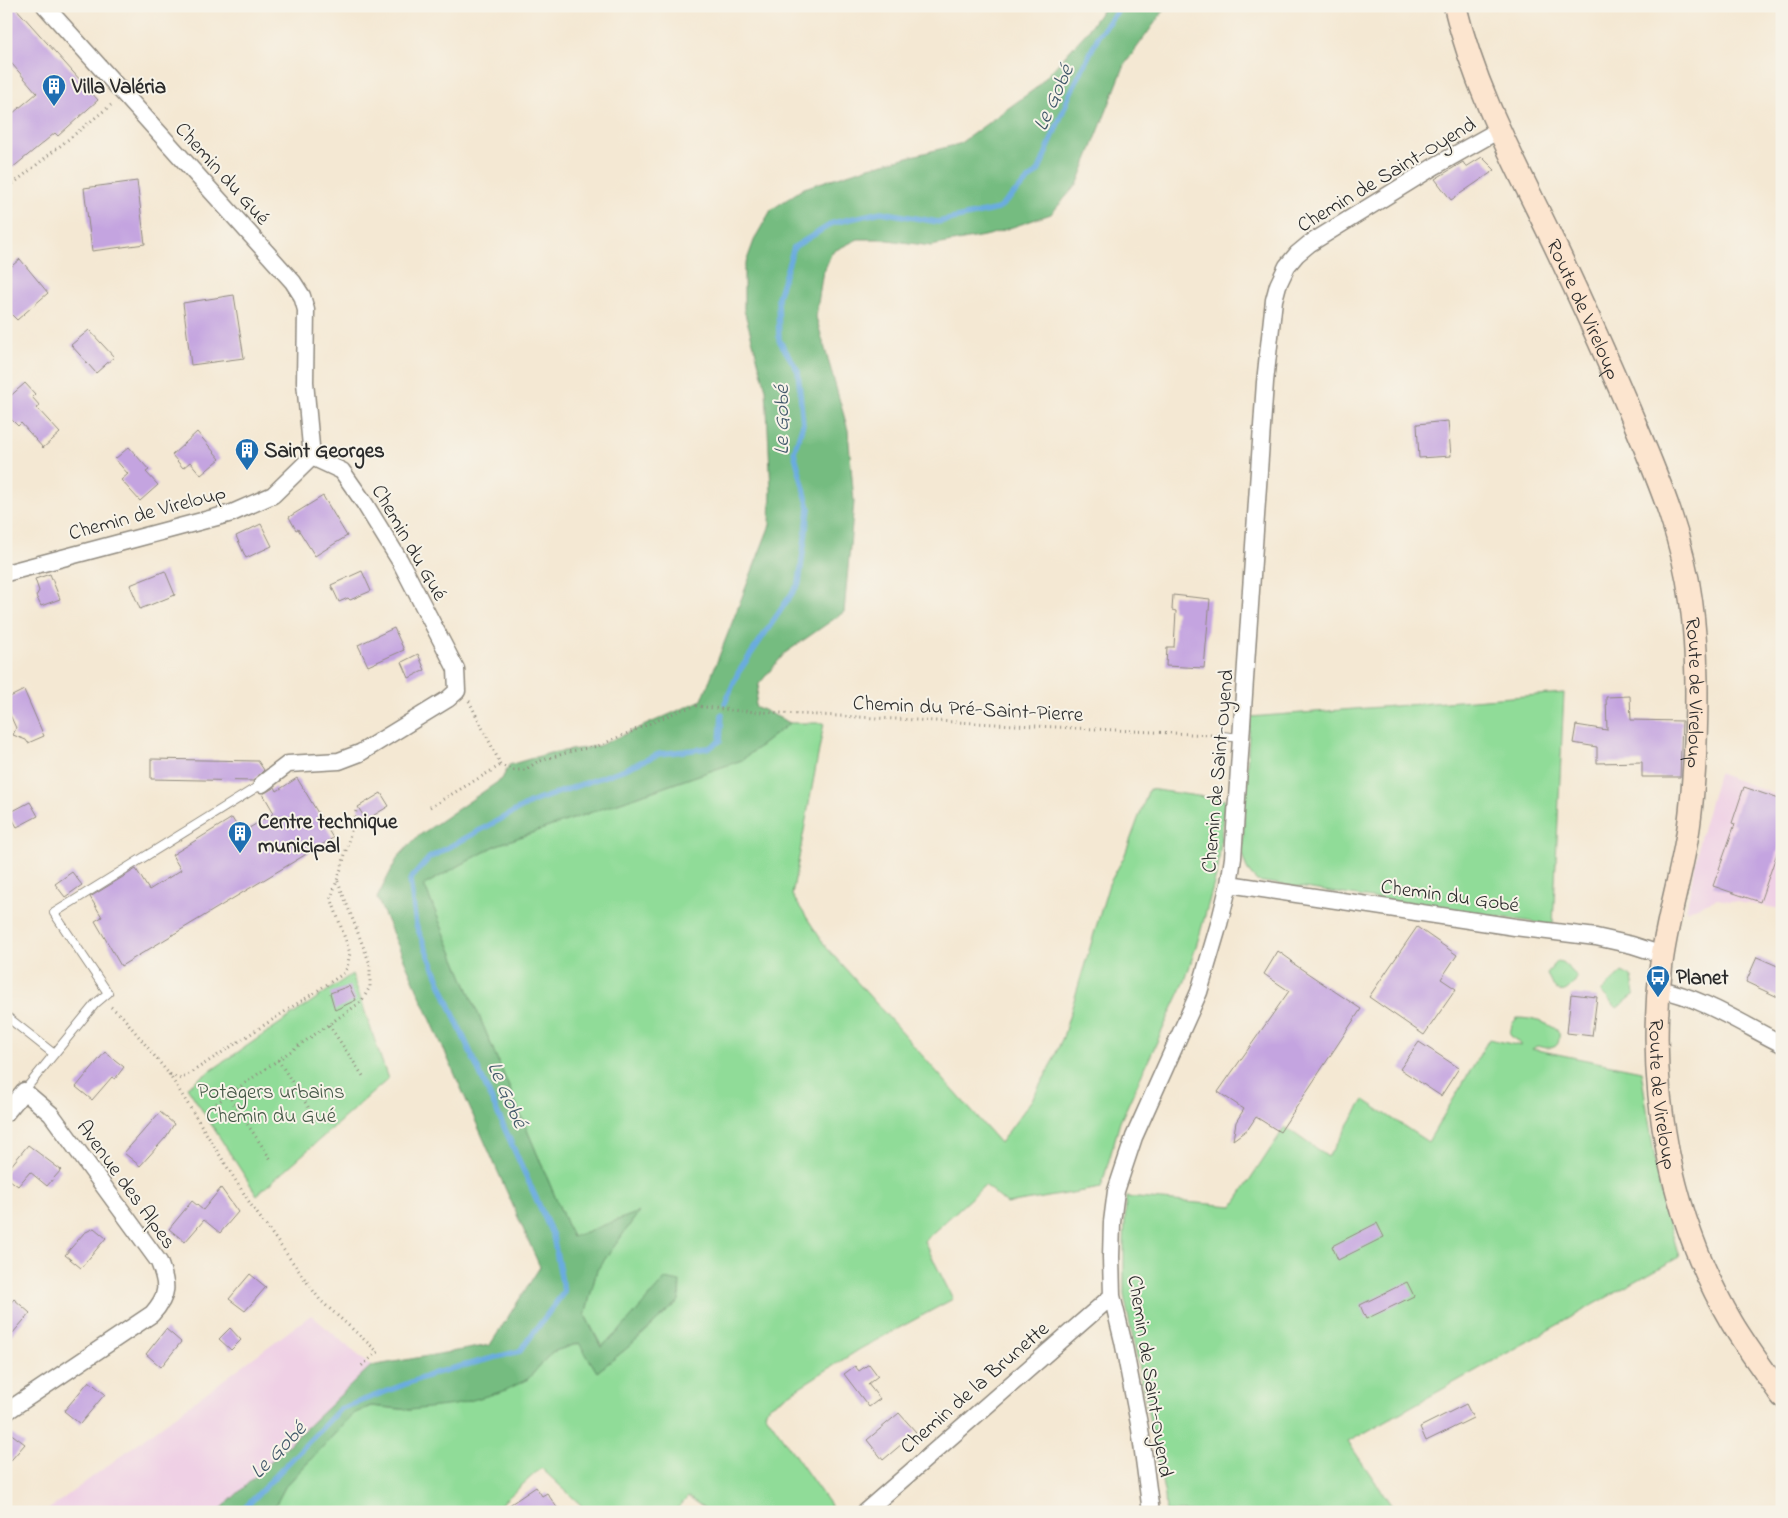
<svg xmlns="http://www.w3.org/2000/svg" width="1788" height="1518" font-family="'Indie Flower',sans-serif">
  <rect width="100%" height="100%" fill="#f7f3e8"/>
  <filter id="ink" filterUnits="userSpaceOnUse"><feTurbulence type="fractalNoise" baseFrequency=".02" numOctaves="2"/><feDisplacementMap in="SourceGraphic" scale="10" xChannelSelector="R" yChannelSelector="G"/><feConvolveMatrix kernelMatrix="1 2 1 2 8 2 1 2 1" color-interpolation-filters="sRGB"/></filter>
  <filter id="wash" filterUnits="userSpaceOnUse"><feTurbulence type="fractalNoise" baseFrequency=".0096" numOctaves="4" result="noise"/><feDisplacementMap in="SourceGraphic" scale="20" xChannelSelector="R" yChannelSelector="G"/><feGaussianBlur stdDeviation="1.12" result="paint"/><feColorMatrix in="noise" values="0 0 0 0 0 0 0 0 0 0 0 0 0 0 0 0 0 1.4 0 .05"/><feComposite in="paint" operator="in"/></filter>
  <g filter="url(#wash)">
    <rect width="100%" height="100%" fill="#f4e8d3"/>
    <path fill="#efd0e5" d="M 1718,773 L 1782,797 L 1782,909 L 1717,899 L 1686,911 L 1700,838 Z
      M 311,1315 L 371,1366 L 218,1512 L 45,1512 Z"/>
    <path fill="#90dc98" stroke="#5e8462" d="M 1564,693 L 1553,925 L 1257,881 C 1248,873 1245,865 1242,853 L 1250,717 Z
      M 790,723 L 824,723 L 792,895 L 826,947 L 1000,1143 L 1031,1101 L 1048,1071 L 1063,1037 L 1109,884 L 1124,857 L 1149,789 L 1225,800 L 1218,869 L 1199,937 L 1185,981 L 1120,1122 L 1101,1188 L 1007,1204 L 985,1185 L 924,1241 L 953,1299 L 860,1349 L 768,1407 L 765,1413 L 835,1512 L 710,1512 L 688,1497 L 674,1512 L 583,1512 L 581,1505 L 541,1468 L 492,1512 L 272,1512 L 285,1487 L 353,1414 L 371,1406 L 410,1410 L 528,1379 L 552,1352 L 580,1343 L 597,1372 L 626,1349 L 679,1301 L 620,1330 L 602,1347 L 585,1315 L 597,1270 L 638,1213 L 572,1237 L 424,885 L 497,845 L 742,760 Z
      M 1558,961 L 1562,962 L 1577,976 C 1576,981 1574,983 1571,986 C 1559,1000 1551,984 1547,973 Z
      M 1622,972 L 1632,977 L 1635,994 L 1617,1008 L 1601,992 Z
      M 352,974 L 388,1079 L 257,1195 L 187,1087 Z
      M 1517,1018 C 1530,1018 1548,1022 1558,1031 C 1560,1034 1559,1036 1559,1039 C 1558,1051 1545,1048 1537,1046 L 1532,1049 L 1641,1071 L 1659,1185 L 1679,1257 L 1348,1442 L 1396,1512 L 1166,1512 L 1165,1496 L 1124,1295 L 1124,1243 L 1126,1197 L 1233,1206 L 1285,1127 L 1328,1157 L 1364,1100 L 1428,1142 L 1489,1039 L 1521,1046 L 1518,1042 L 1510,1035 L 1512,1024 Z"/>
    <path fill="#74bc80" stroke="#507456" d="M 1105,6 L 1167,6 L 1125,64 L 1078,183 L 1051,214 L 989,235 L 931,246 L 881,239 L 858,239 L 832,252 L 822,276 L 816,317 L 848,430 L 854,502 L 844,612 L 785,653 L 759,684 L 755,706 L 790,723 L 742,760 L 497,845 L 424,885 L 572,1237 L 639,1212 L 597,1270 L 585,1315 L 601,1347 L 620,1330 L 665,1279 L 680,1282 L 679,1301 L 626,1349 L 597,1372 L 579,1343 L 552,1352 L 528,1379 L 504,1391 L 455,1405 L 410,1410 L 371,1406 L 353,1414 L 285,1487 L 272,1512 L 218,1512 L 371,1366 L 490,1345 L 540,1267 L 377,898 L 398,857 L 417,837 L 502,779 L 509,765 L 550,753 L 598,746 L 702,700 L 770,525 L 771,490 L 766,389 L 744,310 L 744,268 L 755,238 L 771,210 L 804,188 L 869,167 L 959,144 L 1036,88 L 1085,34 Z"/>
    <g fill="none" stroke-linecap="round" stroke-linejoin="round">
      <path stroke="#6aacdf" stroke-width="5.5" d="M 725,703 L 738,673 L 799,583 L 809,508 L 794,452 L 803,424 L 798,371 L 779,340 L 778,297 L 794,247 L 833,223 L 881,212 L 938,222 L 998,209 L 1039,170 L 1070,94 L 1099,35 L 1121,6
        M 241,1512 L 340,1409 L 435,1373 L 520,1351 L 564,1292 L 553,1236 L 455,1018 L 416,925 L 410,880 L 429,858 L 532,802 L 625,769 L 659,754 L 709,748 L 720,741 L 722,714"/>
    </g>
    <g id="blocks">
      <path fill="#c4a4e0" d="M 6,6 L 14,6 L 98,100 L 58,136 L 55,133 L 6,173 L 6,119 L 37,93 L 6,57 Z
        M 1482,157 L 1495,170 L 1451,200 L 1435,179 L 1463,162 L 1466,167 Z
        M 137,181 L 145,244 L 92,251 L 84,188 Z
        M 20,259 L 48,293 L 17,320 L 6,309 L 6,271 Z
        M 234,295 L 244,358 L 191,365 L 183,303 Z
        M 89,330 L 114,357 L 96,373 L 71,345 Z
        M 25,383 L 35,394 L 32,397 L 40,406 L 37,408 L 60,433 L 43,448 L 21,423 L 18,426 L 6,414 L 6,400 Z
        M 1448,421 L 1451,456 L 1419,458 L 1417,424 Z
        M 197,432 L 220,459 L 201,475 L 190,462 L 183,468 L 172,455 Z
        M 129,447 L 149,470 L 146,472 L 158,485 L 140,501 L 121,480 L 128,474 L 115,459 Z
        M 323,496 L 347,536 L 315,556 L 298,529 L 296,530 L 289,517 Z
        M 261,524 L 272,546 L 246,558 L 236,536 Z
        M 165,571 L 175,595 L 140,609 L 130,585 Z
        M 362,571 L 371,591 L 350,600 L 348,598 L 339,602 L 331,585 Z
        M 50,574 L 60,599 L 41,606 L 36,596 L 39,591 L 35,579 Z
        M 1173,595 L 1210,599 L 1204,668 L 1166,666 L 1167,647 L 1174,647 L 1176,611 L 1172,610 Z
        M 394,628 L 404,650 L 368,666 L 358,645 Z
        M 418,654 L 425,670 L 409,678 L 402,662 Z
        M 24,690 L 44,736 L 28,743 L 26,740 L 13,735 L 16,728 L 6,706 L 6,699 Z
        M 1630,696 L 1631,720 L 1682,721 L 1680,777 L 1642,777 L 1642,762 L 1597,763 L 1597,747 L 1573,743 L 1576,725 L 1607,730 L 1606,697 Z
        M 151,759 L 258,761 L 264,770 L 253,781 L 151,779 Z
        M 297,778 L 333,838 L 121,966 L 95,921 L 102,917 L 90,897 L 136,869 L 149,890 L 181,870 L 172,855 L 232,818 L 241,833 L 274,813 L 263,794 L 275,787 L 277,791 Z
        M 1744,787 L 1782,800 L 1782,839 L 1760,902 L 1713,886 L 1735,824 L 1732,823 Z
        M 381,793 L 389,806 L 366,820 L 358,807 Z
        M 30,802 L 38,816 L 17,827 L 9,813 Z
        M 72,872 L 82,885 L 65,897 L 55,884 Z
        M 1417,927 L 1457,955 L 1441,979 L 1456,989 L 1424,1035 L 1369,997 Z
        M 1278,951 L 1292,961 L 1291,962 L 1361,1009 L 1280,1132 L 1256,1117 L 1248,1129 L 1233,1140 L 1236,1122 L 1244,1109 L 1218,1092 L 1289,991 L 1264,974 Z
        M 1757,957 L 1782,968 L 1782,999 L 1746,982 Z
        M 349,986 L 356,1000 L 335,1010 L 330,993 Z
        M 1571,994 L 1597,997 L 1592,1036 L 1567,1033 Z
        M 1419,1042 L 1459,1068 L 1441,1096 L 1400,1069 Z
        M 105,1052 L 124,1067 L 115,1079 L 112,1077 L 92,1100 L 76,1087 Z
        M 160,1112 L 174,1124 L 166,1137 L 140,1166 L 124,1153 Z
        M 28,1145 L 61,1170 L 47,1186 L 30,1172 L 18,1186 L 6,1177 L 6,1172 Z
        M 221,1188 L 238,1212 L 220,1233 L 204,1220 L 185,1242 L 169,1229 L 192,1201 L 203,1210 Z
        M 1377,1223 L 1384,1237 L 1338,1260 L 1332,1246 Z
        M 94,1228 L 106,1238 L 81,1268 L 65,1255 L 84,1233 Z
        M 250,1274 L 266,1287 L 245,1311 L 229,1299 Z
        M 1407,1282 L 1414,1296 L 1366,1319 L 1360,1305 Z
        M 14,1299 L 30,1313 L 6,1341 L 6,1308 Z
        M 230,1328 L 241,1340 L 231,1350 L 219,1339 Z
        M 166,1329 L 181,1342 L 161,1367 L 146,1354 Z
        M 869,1364 L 878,1376 L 868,1384 L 880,1399 L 869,1407 L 844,1374 L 855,1366 L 859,1371 Z
        M 89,1381 L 105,1394 L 80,1424 L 64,1411 Z
        M 1466,1404 L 1473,1418 L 1426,1441 L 1420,1427 Z
        M 899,1413 L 916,1432 L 883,1460 L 867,1440 Z
        M 6,1430 L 25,1444 L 6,1466 Z
        M 536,1487 L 542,1496 L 547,1493 L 560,1512 L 499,1512 Z"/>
    </g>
  </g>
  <g filter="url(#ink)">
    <use href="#blocks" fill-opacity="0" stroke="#908a7f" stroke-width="1"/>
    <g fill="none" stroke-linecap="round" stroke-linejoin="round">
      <g stroke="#908a7f" stroke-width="10">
        <path id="service" d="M 1222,736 L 1241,738
          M 6,1016 L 54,1054
          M 24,1091 L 95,1004 L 108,993 L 54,913 L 262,784"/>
      </g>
      <g stroke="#908a7f" stroke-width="19">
        <path id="minor" d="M 45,6 L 293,282 L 302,296 L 306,310 L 305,382 L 312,457 L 342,471 L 365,504 L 400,561 L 456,669 L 457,691 L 448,699 L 360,753 L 339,761 L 288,764 L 262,784
          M 6,573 L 232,513 L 273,495 L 312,457
          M 1229,884 L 1515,927 L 1596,937 L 1632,945 L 1663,955
          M 1659,989 C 1703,998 1742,1024 1782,1044
          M 6,1113 L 24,1091 L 51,1114 L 159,1262 C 168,1285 169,1295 152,1314 L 6,1412
          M 865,1512 L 1112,1296
          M 1151,1512 L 1140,1429 L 1123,1341 L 1112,1296 L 1111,1257 L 1112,1222 L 1116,1191 L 1134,1137 L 1199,992 L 1219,924 L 1229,884 L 1233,858 L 1265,382 L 1274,300 L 1278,285 L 1287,266 L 1297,254 L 1309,244 L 1435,166 L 1499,130"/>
      </g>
      <g stroke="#908a7f" stroke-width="25">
        <g id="secondary">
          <path id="s1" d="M 1455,6 C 1474,86 1512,157 1548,231 C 1579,295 1608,360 1636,426 C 1660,483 1683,539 1691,601 C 1698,652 1697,704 1695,756 C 1693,783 1692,810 1687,837 C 1680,880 1666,923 1661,967 C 1646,1088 1670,1217 1732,1323 C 1747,1348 1765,1372 1782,1396"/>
        </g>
      </g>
      <path stroke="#908a7f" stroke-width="3" stroke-dasharray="1 4" stroke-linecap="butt" d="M 9,187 L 111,105
        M 469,701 L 501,765 L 512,770 L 525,770 L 537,762 L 572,751 L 598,746 L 681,710 L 696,706 L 740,711 L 1212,735
        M 430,807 L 501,765
        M 111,1007 L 123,1017 L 169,1074 L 181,1079 L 343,974 L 347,968 L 350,953 L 331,898 L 342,866 L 356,811
        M 329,1025 L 365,1079
        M 278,1060 L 318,1122
        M 169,1074 L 251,1205 L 320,1300 L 378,1352 L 359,1368
        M 228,1095 L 272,1161
        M 208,1109 L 361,1002 L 370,987 L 370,964 L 337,879"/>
      <use href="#service" stroke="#fff" stroke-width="8"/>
      <use href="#minor" stroke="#fff" stroke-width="16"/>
      <use href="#secondary" stroke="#fce5cf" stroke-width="22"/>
    </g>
  </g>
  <defs>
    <g id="building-pin" transform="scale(1.25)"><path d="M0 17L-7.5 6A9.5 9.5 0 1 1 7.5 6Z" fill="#1f6fb2" stroke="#f7f3e8"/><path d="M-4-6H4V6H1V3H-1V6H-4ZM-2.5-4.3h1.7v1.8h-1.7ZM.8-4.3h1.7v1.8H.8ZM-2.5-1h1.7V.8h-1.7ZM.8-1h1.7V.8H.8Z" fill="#fff"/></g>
    <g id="bus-pin" transform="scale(1.25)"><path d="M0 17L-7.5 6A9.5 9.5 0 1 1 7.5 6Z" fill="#1f6fb2" stroke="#f7f3e8"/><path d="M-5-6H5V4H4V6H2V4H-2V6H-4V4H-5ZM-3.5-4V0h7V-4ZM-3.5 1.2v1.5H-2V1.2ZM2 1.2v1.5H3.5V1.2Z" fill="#fff"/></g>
  </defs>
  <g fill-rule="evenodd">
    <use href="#building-pin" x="54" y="86"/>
    <use href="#building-pin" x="247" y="450"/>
    <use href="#building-pin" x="240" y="833"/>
    <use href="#bus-pin" x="1658" y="977"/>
  </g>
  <g text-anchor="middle" stroke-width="4" stroke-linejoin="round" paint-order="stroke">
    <g font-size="21" font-weight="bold" fill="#2b2b2b" stroke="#f7f3e8" text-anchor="start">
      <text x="72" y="93">Villa Valéria</text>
      <text x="264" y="457">Saint Georges</text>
      <text x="258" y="828">Centre technique<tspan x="258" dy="24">municipal</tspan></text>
      <text x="1676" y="984">Planet</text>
    </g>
    <g font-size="21" fill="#2b2b2b" stroke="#f7f3e8">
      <text transform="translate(223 173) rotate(48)" y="7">Chemin du Gué</text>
      <text transform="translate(1386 174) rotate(-31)" y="7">Chemin de Saint-Oyend</text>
      <text dy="7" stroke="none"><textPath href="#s1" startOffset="330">Route de Vireloup</textPath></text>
      <text transform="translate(147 512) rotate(-15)" y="7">Chemin de Vireloup</text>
      <text transform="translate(410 542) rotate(60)" y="7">Chemin du Gué</text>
      <text dy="7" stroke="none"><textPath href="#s1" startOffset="734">Route de Vireloup</textPath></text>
      <text transform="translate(968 708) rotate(3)" y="7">Chemin du Pré-Saint-Pierre</text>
      <text transform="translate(1217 771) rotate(-85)" y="7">Chemin de Saint-Oyend</text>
      <text transform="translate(1450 895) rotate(8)" y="7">Chemin du Gobé</text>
      <text dy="7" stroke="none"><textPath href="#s1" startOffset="1139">Route de Vireloup</textPath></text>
      <text transform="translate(127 1184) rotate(54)" y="7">Avenue des Alpes</text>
      <text transform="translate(1151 1376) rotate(81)" y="7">Chemin de Saint-Oyend</text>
      <text transform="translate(974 1387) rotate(-41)" y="7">Chemin de la Brunette</text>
    </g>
    <g font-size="21" fill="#445746" stroke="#f7f3e8">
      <text x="271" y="1098">Potagers urbains<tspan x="271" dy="24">Chemin du Gué</tspan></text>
    </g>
    <g font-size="22" font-style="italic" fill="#41586a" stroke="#f7f3e8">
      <text transform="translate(1052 97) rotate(-66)" y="8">Le Gobé</text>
      <text transform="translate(780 420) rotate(-90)" y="8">Le Gobé</text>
      <text transform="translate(509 1094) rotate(66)" y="8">Le Gobé</text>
      <text transform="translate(277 1449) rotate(-46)" y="8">Le Gobé</text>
    </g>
  </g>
  <rect width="1788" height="1518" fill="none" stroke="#f7f3e8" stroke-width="25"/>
</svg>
